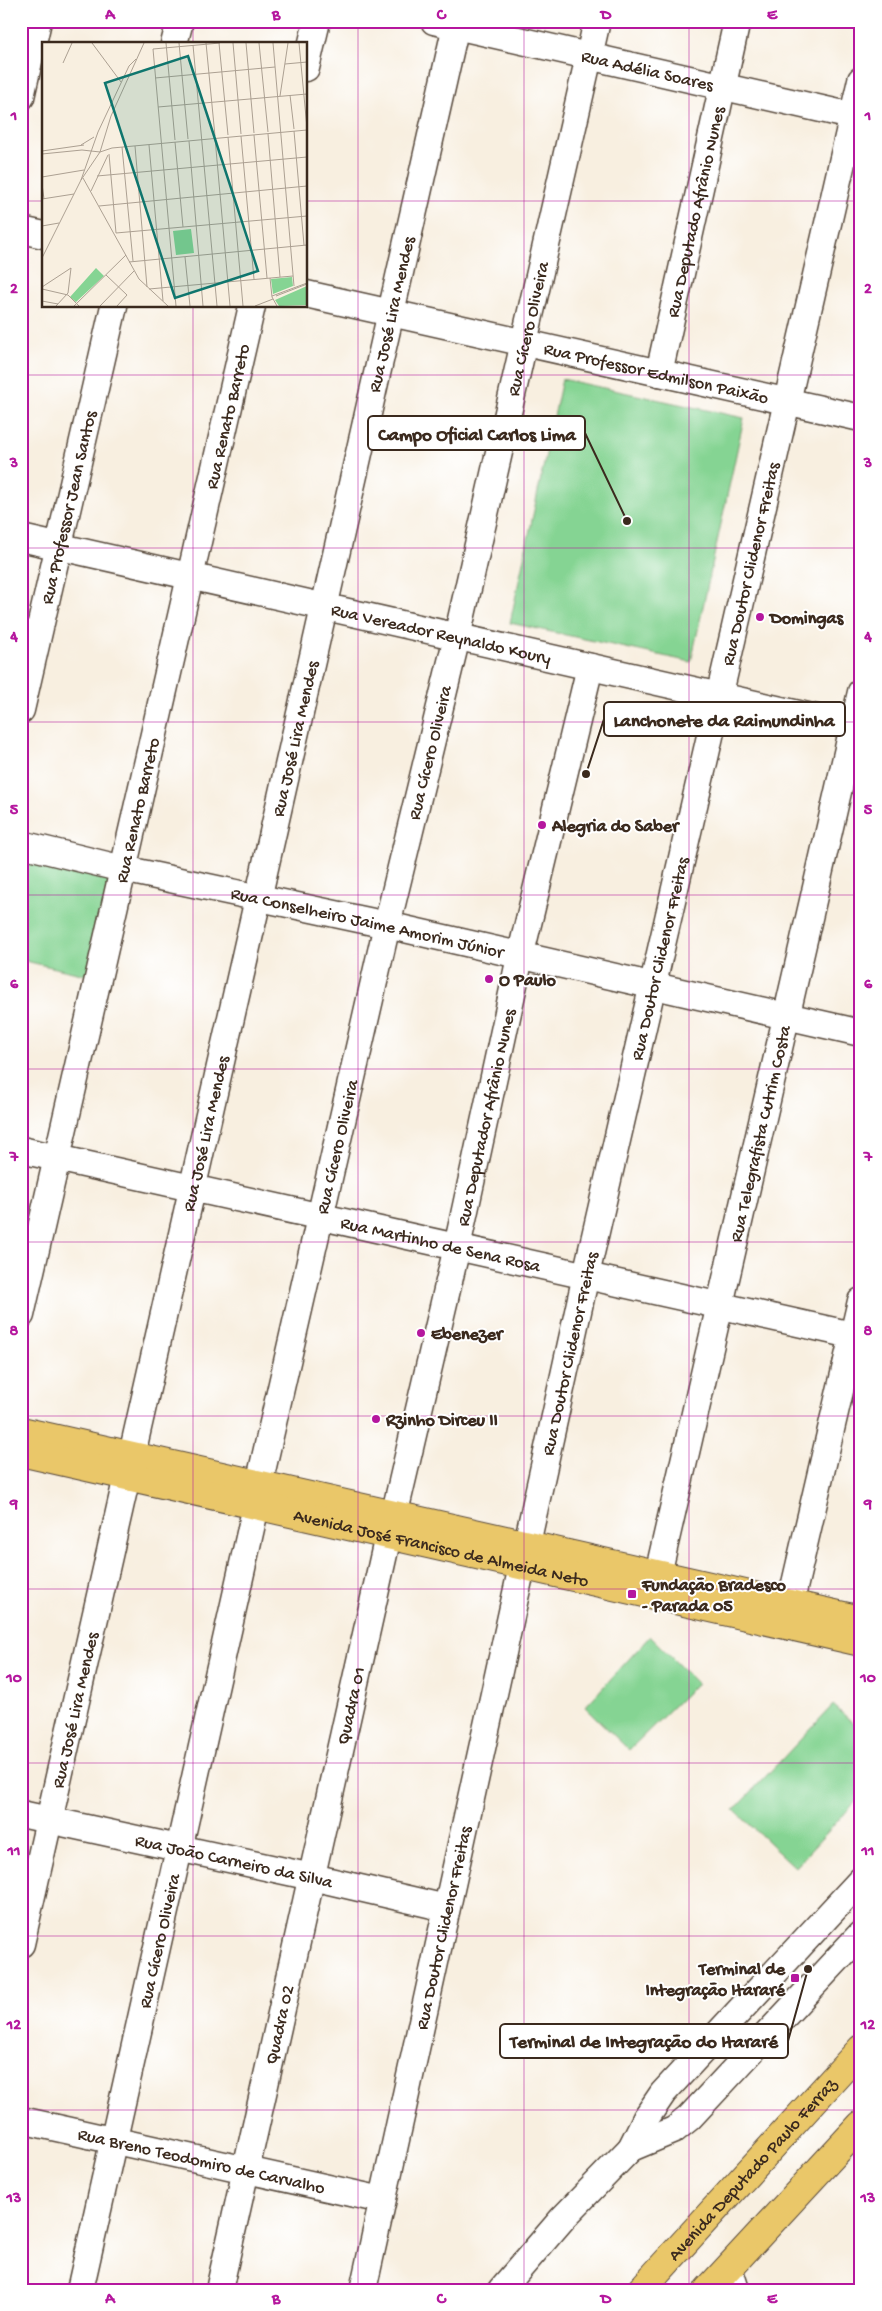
<svg xmlns="http://www.w3.org/2000/svg" width="882" height="2311" font-family="'Gochi Hand',sans-serif">
  <rect width="100%" height="100%" fill="#fff"/>
  <filter id="ink" filterUnits="userSpaceOnUse"><feTurbulence type="fractalNoise" baseFrequency=".02" numOctaves="2"/><feDisplacementMap in="SourceGraphic" scale="10" xChannelSelector="R" yChannelSelector="G"/><feConvolveMatrix kernelMatrix="1 2 1 2 8 2 1 2 1" color-interpolation-filters="sRGB"/></filter>
  <filter id="wash" filterUnits="userSpaceOnUse"><feTurbulence type="fractalNoise" baseFrequency=".0096" numOctaves="4" result="noise"/><feDisplacementMap in="SourceGraphic" scale="20" xChannelSelector="R" yChannelSelector="G"/><feGaussianBlur stdDeviation="1.12" result="paint"/><feColorMatrix in="noise" values="0 0 0 0 0 0 0 0 0 0 0 0 0 0 0 0 0 1.4 0 .05"/><feComposite in="paint" operator="in"/></filter>
  <g filter="url(#wash)">
    <rect width="100%" height="100%" fill="#f8efe0"/>
    <path fill="#85d493" stroke="#607f58" d="M 562,379 L 744,418 L 691,662 L 510,623 Z
      M 21,852 L 118,875 L 94,977 L 21,960 Z
      M 650,1636 L 697,1683 L 629,1750 L 585,1707 Z
      M 833,1705 L 861,1730 L 861,1796 L 795,1867 L 734,1810 Z"/>
  </g>
  <g filter="url(#ink)">
    <g fill="none" stroke-linecap="round" stroke-linejoin="round">
      <g stroke="#57483b" stroke-width="29">
        <g id="minor">
          <path id="s1" d="M 434,21 L 861,118"/>
          <path d="M 174,44 L 180,21"/>
          <path d="M 306,68 L 317,21"/>
          <path d="M 21,97 L 38,21"/>
          <path d="M 21,230 L 44,235"/>
          <path id="s2" d="M 306,294 L 861,418"/>
          <path id="s3" d="M 659,373 L 737,21"/>
          <path id="s4" d="M 21,538 L 861,728"/>
          <path id="s5" d="M 21,710 L 114,306"/>
          <path id="s6" d="M 21,844 L 123,869 L 387,925 L 861,1033"/>
          <path id="s7" d="M 21,1150 L 861,1337"/>
          <path id="s8" d="M 21,1315 L 252,306"/>
          <path id="s9" d="M 259,1484 L 387,925 L 457,637 L 597,21"/>
          <path id="s10" d="M 394,1516 L 457,1247 L 520,957 L 590,667"/>
          <path id="s11" d="M 658,1574 L 861,692"/>
          <path d="M 790,1605 L 861,1301"/>
          <path id="s12" d="M 21,1814 L 312,1877 L 446,1908"/>
          <path id="s13" d="M 21,1944 L 457,21"/>
          <path id="s14" d="M 21,2120 L 382,2200"/>
          <path d="M 631,2148 L 674,2130 L 689,2118 L 861,1934"/>
          <path d="M 729,2268 L 736,2290"/>
          <path id="s15" d="M 80,2290 L 256,1506"/>
          <path id="s16" d="M 219,2290 L 388,1536"/>
          <path id="s17" d="M 363,2290 L 586,1275 L 861,80"/>
          <path d="M 501,2290 L 563,2218 L 631,2148 L 646,2118 L 663,2093 L 861,1880"/>
        </g>
      </g>
      <g stroke="#57483b" stroke-width="30">
        <g id="major">
          <path d="M 21,1431 L 861,1620"/>
          <path id="s18" d="M 21,1452 L 861,1642"/>
          <path d="M 708,2290 L 861,2125"/>
        </g>
      </g>
      <g stroke="#57483b" stroke-width="30">
        <g id="highway">
          <path id="s19" d="M 641,2290 L 861,2049"/>
        </g>
      </g>
      <use href="#minor" stroke="#fff" stroke-width="26"/>
      <use href="#major" stroke="#eac769" stroke-width="28"/>
      <use href="#highway" stroke="#eac769" stroke-width="28"/>
    </g>
  </g>
  <path fill="none" stroke="#b5179e" stroke-width="1" stroke-opacity="0.55" d="M 193,21 L 193,44M 358,21 L 358,2290M 524,21 L 524,2290M 689,21 L 689,2290M 21,201 L 44,201M 306,201 L 861,201M 193,306 L 193,2290M 21,375 L 861,375M 21,548 L 861,548M 21,722 L 861,722M 21,895 L 861,895M 21,1069 L 861,1069M 21,1242 L 861,1242M 21,1416 L 861,1416M 21,1589 L 861,1589M 21,1763 L 861,1763M 21,1936 L 861,1936M 21,2110 L 861,2110"/>
  <g fill="#b5179e" stroke="#fff" stroke-width="2">
    <circle cx="760" cy="617" r="5"/>
    <circle cx="542" cy="825" r="5"/>
    <circle cx="489" cy="979" r="5"/>
    <circle cx="421" cy="1333" r="5"/>
    <circle cx="376" cy="1419" r="5"/>
    <rect x="627" y="1589" width="10" height="10" rx="2.5"/>
    <rect x="790" y="1973" width="10" height="10" rx="2.5"/>
  </g>
  <g text-anchor="middle" stroke-width="4" stroke-linejoin="round" paint-order="stroke">
    <g font-size="18" fill="#3b2a1e" stroke="#fff">
      <text dy="6" stroke="none"><textPath href="#s1" startOffset="219">Rua Adélia Soares</textPath></text>
      <text dy="6" stroke="none"><textPath href="#s3" startOffset="165">Rua Deputado Afrânio Nunes</textPath></text>
      <text dy="6" stroke="none"><textPath href="#s13" startOffset="1671">Rua José Lira Mendes</textPath></text>
      <text dy="6" stroke="none"><textPath href="#s9" startOffset="1186">Rua Cícero Oliveira</textPath></text>
      <text dy="6" stroke="none"><textPath href="#s2" startOffset="359">Rua Professor Edmilson Paixão</textPath></text>
      <text dy="6" stroke="none"><textPath href="#s8" startOffset="922">Rua Renato Barreto</textPath></text>
      <text dy="6" stroke="none"><textPath href="#s5" startOffset="208">Rua Professor Jean Santos</textPath></text>
      <text dy="6" stroke="none"><textPath href="#s17" startOffset="1769">Rua Doutor Clidenor Freitas</textPath></text>
      <text dy="6" stroke="none"><textPath href="#s4" startOffset="431">Rua Vereador Reynaldo Koury</textPath></text>
      <text dy="6" stroke="none"><textPath href="#s13" startOffset="1236">Rua José Lira Mendes</textPath></text>
      <text dy="6" stroke="none"><textPath href="#s9" startOffset="751">Rua Cícero Oliveira</textPath></text>
      <text dy="6" stroke="none"><textPath href="#s8" startOffset="518">Rua Renato Barreto</textPath></text>
      <text dy="6" stroke="none"><textPath href="#s6" startOffset="355">Rua Conselheiro Jaime Amorim Júnior</textPath></text>
      <text dy="6" stroke="none"><textPath href="#s17" startOffset="1364">Rua Doutor Clidenor Freitas</textPath></text>
      <text dy="6" stroke="none"><textPath href="#s10" startOffset="409">Rua Deputador Afrânio Nunes</textPath></text>
      <text dy="6" stroke="none"><textPath href="#s13" startOffset="831">Rua José Lira Mendes</textPath></text>
      <text dy="6" stroke="none"><textPath href="#s11" startOffset="452">Rua Telegrafista Cutrim Costa</textPath></text>
      <text dy="6" stroke="none"><textPath href="#s9" startOffset="346">Rua Cícero Oliveira</textPath></text>
      <text dy="6" stroke="none"><textPath href="#s7" startOffset="430">Rua Martinho de Sena Rosa</textPath></text>
      <text dy="6" stroke="none"><textPath href="#s17" startOffset="959">Rua Doutor Clidenor Freitas</textPath></text>
      <text dy="6" stroke="none"><textPath href="#s18" startOffset="431">Avenida José Francisco de Almeida Neto</textPath></text>
      <text dy="6" stroke="none"><textPath href="#s16" startOffset="599">Quadra 01</textPath></text>
      <text dy="6" stroke="none"><textPath href="#s13" startOffset="240">Rua José Lira Mendes</textPath></text>
      <text dy="6" stroke="none"><textPath href="#s12" startOffset="218">Rua João Carneiro da Silva</textPath></text>
      <text dy="6" stroke="none"><textPath href="#s17" startOffset="371">Rua Doutor Clidenor Freitas</textPath></text>
      <text dy="6" stroke="none"><textPath href="#s15" startOffset="358">Rua Cícero Oliveira</textPath></text>
      <text dy="6" stroke="none"><textPath href="#s16" startOffset="272">Quadra 02</textPath></text>
      <text dy="6" stroke="none"><textPath href="#s14" startOffset="185">Rua Breno Teodomiro de Carvalho</textPath></text>
      <text dy="6" stroke="none"><textPath href="#s19" startOffset="164">Avenida Deputado Paulo Ferraz</textPath></text>
    </g>
    <g font-size="18" font-weight="bold" fill="#3b2a1e" stroke="#fff" text-anchor="start">
      <text x="770" y="623">Domingas</text>
      <text x="552" y="831">Alegria do Saber</text>
      <text x="499" y="985">O Paulo</text>
      <text x="431" y="1339">Ebenezer</text>
      <text x="386" y="1425">Rzinho Dirceu II</text>
      <text x="642" y="1590">Fundação Bradesco<tspan x="642" dy="21">- Parada 05</tspan></text>
      <text x="785" y="1974" text-anchor="end">Terminal de<tspan x="785" dy="21">Integração Itararé</tspan></text>
    </g>
  </g>
  <g transform="translate(42 42)">
    <rect width="265" height="265" fill="#f8efe0"/>
    <path d="M 149,187 L 152,211 L 134,213 L 131,189 ZM 54,226 L 62,234 L 34,260 L 28,255 ZM 250,235 L 251,244 L 231,252 L 229,237 ZM 265,244 L 265,263 L 237,264 L 233,258 Z" fill="#85d493"/>
    <path fill="none" stroke="#aca092" stroke-width="1" d="M 50,1 L 79,40M 124,1 L 133,98M 137,1 L 146,97M 164,1 L 173,94M 177,1 L 186,93M 191,1 L 199,92M 204,1 L 212,91M 217,1 L 226,90M 231,1 L 252,244M 257,1 L 265,86M 151,3 L 175,264M 21,21 L 30,1M 243,22 L 265,20M 113,36 L 233,25M 248,53 L 252,87M 238,54 L 246,1M 116,65 L 265,52M 252,89 L 262,203M 56,90 L 87,24 L 94,17M 226,92 L 238,235M 212,93 L 225,236M 199,94 L 212,237M 186,95 L 201,264M 173,96 L 188,264M 147,99 L 161,264M 133,100 L 141,185M 39,103 L 52,95M 107,103 L 121,259M 93,104 L 105,245M 80,105 L 91,219M 0,109 L 42,103M 0,112 L 40,108 L 58,110 L 70,106 L 265,88M 67,112 L 74,191M 55,134 L 265,115M 0,135 L 42,128M 41,136 L 97,237 L 126,264M 39,138 L 58,110 L 69,74 L 102,1M 0,142 L 2,157M 49,149 L 66,113M 0,157 L 32,152M 57,164 L 265,144M 0,184 L 17,181M 74,191 L 265,174M 143,215 L 148,264M 0,216 L 39,138 L 56,90M 87,220 L 265,203M 64,233 L 85,253 L 75,264M 228,236 L 230,255 L 235,264M 0,245 L 29,226 L 26,251 L 14,264M 0,247 L 26,253M 107,247 L 251,234M 26,253 L 37,264M 230,254 L 265,241M 234,254 L 265,242M 0,259 L 16,262M 32,264 L 84,213M 58,264 L 92,229M 134,264 L 111,7 L 178,1M 213,264 L 231,257"/>
    <path fill="#0f766e" fill-opacity="0.15" stroke="#0f766e" stroke-width="2.5" d="M 146,14 L 216,229 L 133,256 L 63,41 Z"/>
    <rect width="265" height="265" fill="none" stroke="#3b2a1e" stroke-width="2.5"/>
  </g>
  <path fill="none" stroke="#3b2a1e" stroke-width="2" d="M627 521L585 433M586 774L604 719M808 1969L788 2041"/>
  <g fill="#3b2a1e" stroke="#fff" stroke-width="2">
    <circle cx="627" cy="521" r="5"/>
    <circle cx="586" cy="774" r="5"/>
    <circle cx="808" cy="1969" r="5"/>
  </g>
  <g fill="#fff" stroke="#3b2a1e" stroke-width="2">
    <rect x="368" y="416" width="217" height="34" rx="5"/>
    <rect x="604" y="702" width="241" height="34" rx="5"/>
    <rect x="500" y="2024" width="288" height="34" rx="5"/>
  </g>
  <g font-size="19" text-anchor="middle" font-weight="bold" fill="#3b2a1e">
    <text x="477" y="440">Campo Oficial Carlos Lima</text>
    <text x="724" y="726">Lanchonete da Raimundinha</text>
    <text x="644" y="2047">Terminal de Integração do Itararé</text>
  </g>
  <rect width="882" height="2311" fill="none" stroke="#fff" stroke-width="55"/>
  <rect x="28" y="28" width="826" height="2256" fill="none" stroke="#b5179e" stroke-width="2"/>
  <g font-size="16" text-anchor="middle" font-weight="bold" fill="#b5179e">
    <text x="110" y="19">A</text>
    <text x="276" y="19">B</text>
    <text x="441" y="19">C</text>
    <text x="606" y="19">D</text>
    <text x="772" y="19">E</text>
    <text x="14" y="120">1</text>
    <text x="868" y="120">1</text>
    <text x="14" y="293">2</text>
    <text x="868" y="293">2</text>
    <text x="14" y="467">3</text>
    <text x="868" y="467">3</text>
    <text x="14" y="641">4</text>
    <text x="868" y="641">4</text>
    <text x="14" y="814">5</text>
    <text x="868" y="814">5</text>
    <text x="14" y="988">6</text>
    <text x="868" y="988">6</text>
    <text x="14" y="1161">7</text>
    <text x="868" y="1161">7</text>
    <text x="14" y="1335">8</text>
    <text x="868" y="1335">8</text>
    <text x="14" y="1508">9</text>
    <text x="868" y="1508">9</text>
    <text x="14" y="1682">10</text>
    <text x="868" y="1682">10</text>
    <text x="14" y="1855">11</text>
    <text x="868" y="1855">11</text>
    <text x="14" y="2029">12</text>
    <text x="868" y="2029">12</text>
    <text x="14" y="2202">13</text>
    <text x="868" y="2202">13</text>
    <text x="110" y="2303">A</text>
    <text x="276" y="2303">B</text>
    <text x="441" y="2303">C</text>
    <text x="606" y="2303">D</text>
    <text x="772" y="2303">E</text>
  </g>
</svg>
